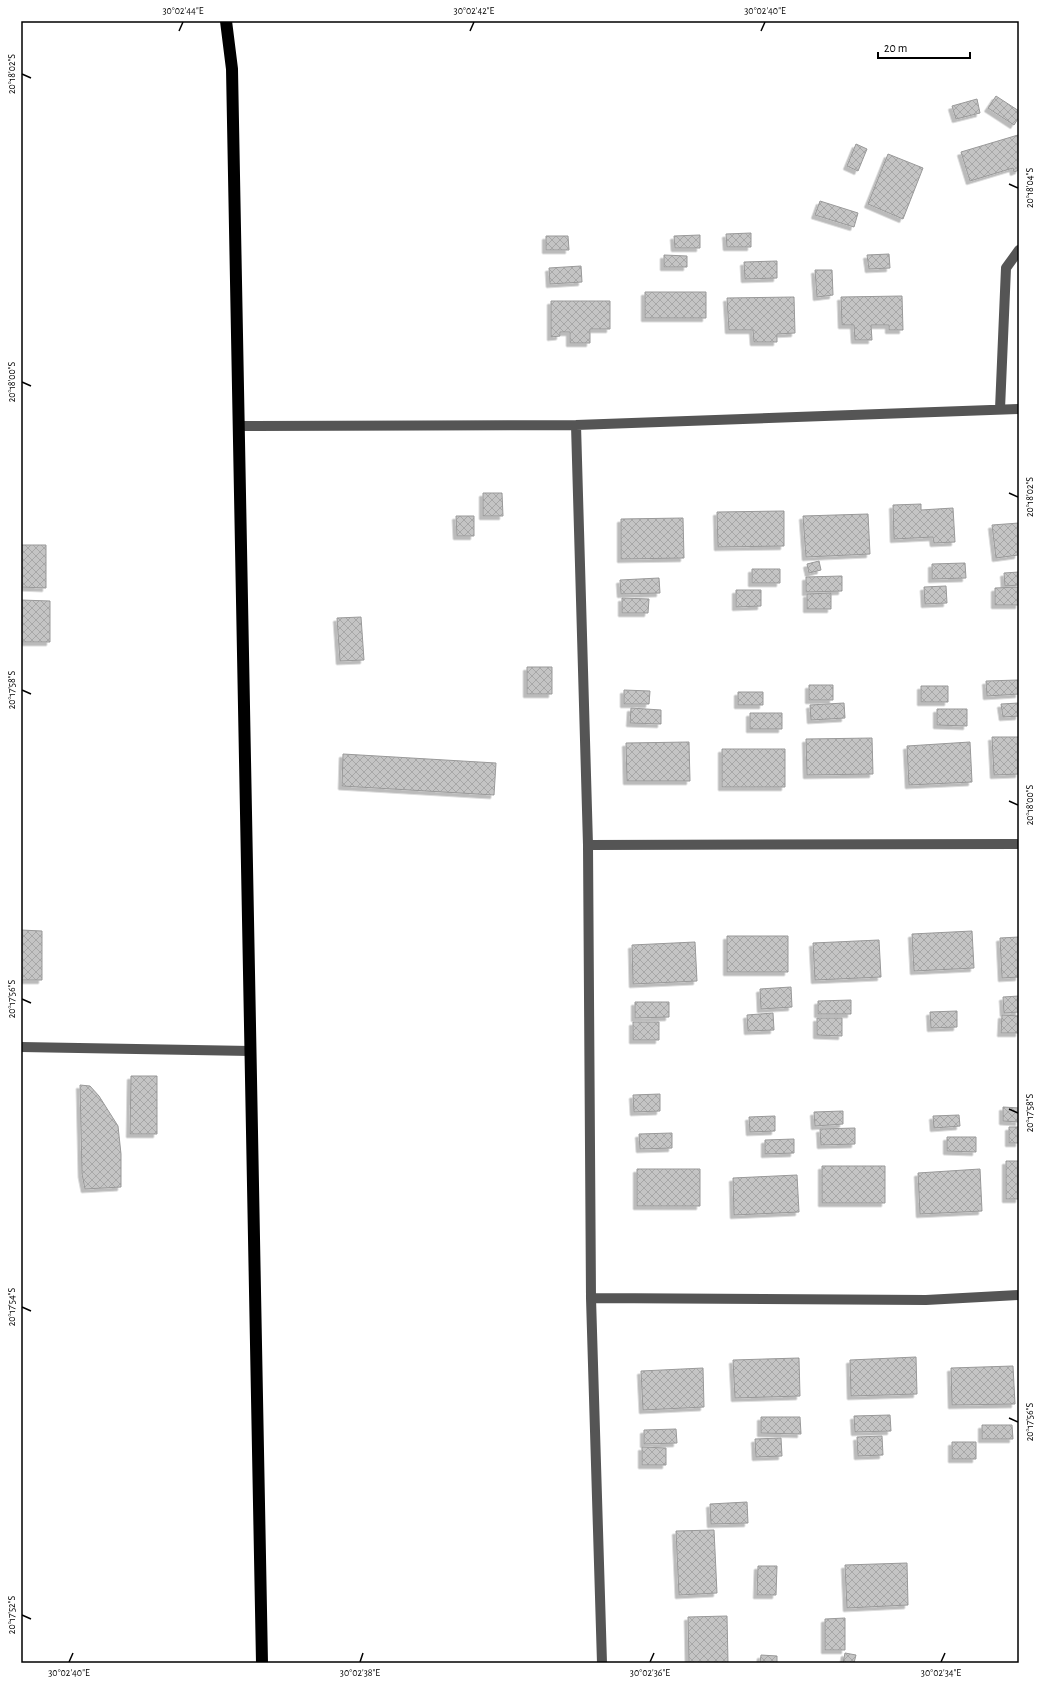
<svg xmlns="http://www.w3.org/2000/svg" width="1040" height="1684" font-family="'Alegreya Sans',sans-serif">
  <defs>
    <pattern id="building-cross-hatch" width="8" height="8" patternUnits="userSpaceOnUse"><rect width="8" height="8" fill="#c4c4c4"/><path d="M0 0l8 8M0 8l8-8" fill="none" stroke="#a7a7a7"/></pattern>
    <filter id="shadow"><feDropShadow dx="-3.5" dy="3.5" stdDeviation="0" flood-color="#0004"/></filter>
  </defs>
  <rect width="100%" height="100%" fill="#fff"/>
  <path fill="url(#building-cross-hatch)" stroke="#999" filter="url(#shadow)" d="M 996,96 L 1019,111 L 1019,117 L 1014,125 L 988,108 Z
    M 977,99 L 980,113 L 956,119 L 952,106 Z
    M 1018,135 L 1019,170 L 1014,172 L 1013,168 L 970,181 L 961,152 Z
    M 856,144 L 867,149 L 858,171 L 847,166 Z
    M 888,154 L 923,168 L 903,219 L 868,204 Z
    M 820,201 L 858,213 L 854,227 L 815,215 Z
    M 751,233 L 751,247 L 727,247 L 726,234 Z
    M 700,235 L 700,248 L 675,248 L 674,236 Z
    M 546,236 L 568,236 L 569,250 L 546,250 Z
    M 889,254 L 890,268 L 869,269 L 867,255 Z
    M 664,255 L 687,256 L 687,267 L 664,267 Z
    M 777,261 L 777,278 L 745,279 L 744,262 Z
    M 581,266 L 582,282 L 550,284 L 549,268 Z
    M 815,270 L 832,270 L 833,295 L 817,297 Z
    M 645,292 L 706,292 L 706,318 L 645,318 Z
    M 902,296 L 903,330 L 889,330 L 889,325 L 871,325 L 872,340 L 855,340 L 854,325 L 842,325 L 841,297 Z
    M 794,297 L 795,333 L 777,334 L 777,342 L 754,342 L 753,330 L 729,330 L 727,298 Z
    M 551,301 L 610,301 L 610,329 L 590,329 L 590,343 L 570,343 L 570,332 L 560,332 L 560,336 L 551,337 Z
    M 483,493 L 502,493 L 503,516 L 483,516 Z
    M 921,504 L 921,510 L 953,508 L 955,542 L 934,543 L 933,537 L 894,539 L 893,505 Z
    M 784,511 L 784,546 L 718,547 L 717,512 Z
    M 868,514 L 870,554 L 806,557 L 803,516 Z
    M 456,516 L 474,516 L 474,536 L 457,536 Z
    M 683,518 L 684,558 L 621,559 L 621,519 Z
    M 1019,523 L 1018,555 L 996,558 L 992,525 Z
    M 21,545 L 46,545 L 46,588 L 21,587 Z
    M 819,561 L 821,570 L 809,573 L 807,564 Z
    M 965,563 L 966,578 L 932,579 L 932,564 Z
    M 752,569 L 780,569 L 780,583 L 752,583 Z
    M 1019,572 L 1019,585 L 1005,586 L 1004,573 Z
    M 842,576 L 842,591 L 806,592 L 806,577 Z
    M 659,578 L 660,593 L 621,594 L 620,580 Z
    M 946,586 L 947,603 L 925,604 L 924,587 Z
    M 1019,587 L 1019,605 L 995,605 L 995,588 Z
    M 736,590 L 761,590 L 761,606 L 736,607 Z
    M 831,593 L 831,609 L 807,609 L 807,594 Z
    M 622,598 L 649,599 L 648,613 L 622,613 Z
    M 21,600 L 50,601 L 50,642 L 21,642 Z
    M 361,617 L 364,660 L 340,661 L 337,618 Z
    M 527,667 L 552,667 L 552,694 L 527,694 Z
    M 1018,680 L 1019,694 L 987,696 L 986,681 Z
    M 809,685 L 833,685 L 833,700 L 809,700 Z
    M 921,686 L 948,686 L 948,702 L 921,702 Z
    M 624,690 L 650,691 L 649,704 L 624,704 Z
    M 738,692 L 763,692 L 763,705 L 738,705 Z
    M 844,703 L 845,718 L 811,720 L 810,705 Z
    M 1019,703 L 1019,716 L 1003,717 L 1001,704 Z
    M 631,708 L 661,710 L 661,724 L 630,723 Z
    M 937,709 L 967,709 L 967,726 L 937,725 Z
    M 750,713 L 782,713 L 782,729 L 750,729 Z
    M 992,737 L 1019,737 L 1019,774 L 994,775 Z
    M 872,738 L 873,774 L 807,775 L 806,739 Z
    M 689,742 L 690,781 L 627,781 L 626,743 Z
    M 970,742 L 972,782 L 909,785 L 907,746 Z
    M 722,749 L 785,749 L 785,787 L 722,787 Z
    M 343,754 L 496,763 L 494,795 L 342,786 Z
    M 21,930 L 42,931 L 42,980 L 21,980 Z
    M 972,931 L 974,968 L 914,971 L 912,934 Z
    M 727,936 L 788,936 L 788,972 L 727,972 Z
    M 1019,937 L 1019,977 L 1002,978 L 1000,938 Z
    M 879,940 L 881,977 L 815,980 L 813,943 Z
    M 695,942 L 697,981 L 633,984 L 632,945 Z
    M 791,987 L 792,1007 L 761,1009 L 760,989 Z
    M 1019,996 L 1019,1012 L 1004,1013 L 1003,997 Z
    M 851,1000 L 851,1014 L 818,1014 L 818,1001 Z
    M 635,1002 L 669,1002 L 669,1017 L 635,1018 Z
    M 957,1011 L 957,1027 L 931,1028 L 930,1012 Z
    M 773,1013 L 774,1030 L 748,1031 L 747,1015 Z
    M 1002,1015 L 1019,1016 L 1019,1033 L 1001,1033 Z
    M 817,1018 L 842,1018 L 842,1036 L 817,1035 Z
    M 633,1022 L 659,1022 L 659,1040 L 633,1040 Z
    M 131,1076 L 157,1076 L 157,1134 L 130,1134 Z
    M 80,1085 L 90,1086 L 99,1096 L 118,1126 L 121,1154 L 121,1187 L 85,1189 L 82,1174 Z
    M 660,1094 L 660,1111 L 634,1112 L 633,1095 Z
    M 1003,1107 L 1019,1108 L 1019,1122 L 1003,1121 Z
    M 843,1111 L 843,1124 L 815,1126 L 814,1112 Z
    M 959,1115 L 960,1126 L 934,1128 L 933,1116 Z
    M 775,1116 L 775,1131 L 750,1132 L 749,1117 Z
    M 1009,1127 L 1019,1127 L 1019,1143 L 1009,1143 Z
    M 855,1128 L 855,1144 L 821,1145 L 820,1129 Z
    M 672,1133 L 672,1148 L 640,1149 L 639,1134 Z
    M 947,1137 L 976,1137 L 976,1152 L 947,1151 Z
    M 794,1139 L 794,1153 L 765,1154 L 765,1140 Z
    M 1006,1161 L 1019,1161 L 1019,1199 L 1006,1199 Z
    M 822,1166 L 885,1166 L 885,1203 L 822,1203 Z
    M 637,1169 L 700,1169 L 700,1206 L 637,1206 Z
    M 980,1169 L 982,1211 L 920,1214 L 918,1173 Z
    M 797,1175 L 799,1212 L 734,1215 L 733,1178 Z
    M 916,1357 L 917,1394 L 851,1396 L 850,1360 Z
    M 799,1358 L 800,1396 L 735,1398 L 733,1360 Z
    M 1013,1366 L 1015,1404 L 952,1405 L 951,1368 Z
    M 703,1368 L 704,1407 L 643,1410 L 641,1371 Z
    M 890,1415 L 891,1431 L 855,1432 L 854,1416 Z
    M 761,1417 L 800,1417 L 801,1434 L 761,1433 Z
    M 982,1425 L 1012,1425 L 1013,1439 L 982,1439 Z
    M 676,1429 L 677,1443 L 644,1444 L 644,1430 Z
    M 882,1436 L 883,1455 L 858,1456 L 857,1437 Z
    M 781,1438 L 782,1456 L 756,1457 L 755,1439 Z
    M 952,1442 L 976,1442 L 976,1459 L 952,1459 Z
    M 642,1447 L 666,1448 L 666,1465 L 642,1465 Z
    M 747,1502 L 748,1523 L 711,1524 L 710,1504 Z
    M 714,1530 L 717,1593 L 679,1595 L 676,1531 Z
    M 907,1563 L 908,1605 L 847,1608 L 845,1565 Z
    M 758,1566 L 777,1566 L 776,1595 L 757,1595 Z
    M 727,1616 L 728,1663 L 689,1663 L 688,1617 Z
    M 845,1618 L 845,1650 L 825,1650 L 825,1619 Z
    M 845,1653 L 856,1655 L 854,1663 L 843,1663 Z
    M 761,1655 L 777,1656 L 777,1663 L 760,1663 Z"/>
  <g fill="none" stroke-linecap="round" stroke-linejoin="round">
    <path stroke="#555" stroke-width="10" d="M 1000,409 L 1006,268 L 1019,250
      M 576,425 L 588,845 L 591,1298 L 602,1663
      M 239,426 L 576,425 L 1019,409
      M 588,845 L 1019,844
      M 21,1047 L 251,1051
      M 591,1298 L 926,1300 L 1019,1295"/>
    <path stroke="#000" stroke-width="12" d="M 226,21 L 232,69 L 262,1663"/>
  </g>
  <path fill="none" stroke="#000" stroke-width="1.5" d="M 179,31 L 183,22M 470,31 L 474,22M 761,31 L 765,22M 22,74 L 31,78M 1009,184 L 1018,188M 22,382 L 31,386M 1009,493 L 1018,497M 22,690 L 31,694M 1009,801 L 1018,805M 22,999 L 31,1003M 1009,1109 L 1018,1113M 22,1307 L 31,1311M 1009,1418 L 1018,1422M 22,1615 L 31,1619M 69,1662 L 73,1653M 360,1662 L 363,1653M 650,1662 L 654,1653M 941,1662 L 945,1653"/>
  <rect width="1040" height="1684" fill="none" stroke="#ffffff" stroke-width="44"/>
  <path d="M878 52v6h92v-6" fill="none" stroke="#000000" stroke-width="2"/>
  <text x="884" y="52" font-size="12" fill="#000000" stroke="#ffffff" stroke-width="3" paint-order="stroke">20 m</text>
  <rect x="22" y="22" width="996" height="1640" fill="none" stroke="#000" stroke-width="1.5"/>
  <g font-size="10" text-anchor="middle" fill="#000">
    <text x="183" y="14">30°02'44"E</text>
    <text x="474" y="14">30°02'42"E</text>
    <text x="765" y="14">30°02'40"E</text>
    <text transform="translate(11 74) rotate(-90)" y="4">20°18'02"S</text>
    <text transform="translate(1029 188) rotate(-90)" y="4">20°18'04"S</text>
    <text transform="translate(11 382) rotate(-90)" y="4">20°18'00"S</text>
    <text transform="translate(1029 497) rotate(-90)" y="4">20°18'02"S</text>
    <text transform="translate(11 690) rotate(-90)" y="4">20°17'58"S</text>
    <text transform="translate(1029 805) rotate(-90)" y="4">20°18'00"S</text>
    <text transform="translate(11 999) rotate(-90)" y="4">20°17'56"S</text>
    <text transform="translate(1029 1113) rotate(-90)" y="4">20°17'58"S</text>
    <text transform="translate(11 1307) rotate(-90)" y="4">20°17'54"S</text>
    <text transform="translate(1029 1422) rotate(-90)" y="4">20°17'56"S</text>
    <text transform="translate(11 1615) rotate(-90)" y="4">20°17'52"S</text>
    <text x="69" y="1676">30°02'40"E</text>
    <text x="360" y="1676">30°02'38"E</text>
    <text x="650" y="1676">30°02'36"E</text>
    <text x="941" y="1676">30°02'34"E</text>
  </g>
</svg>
